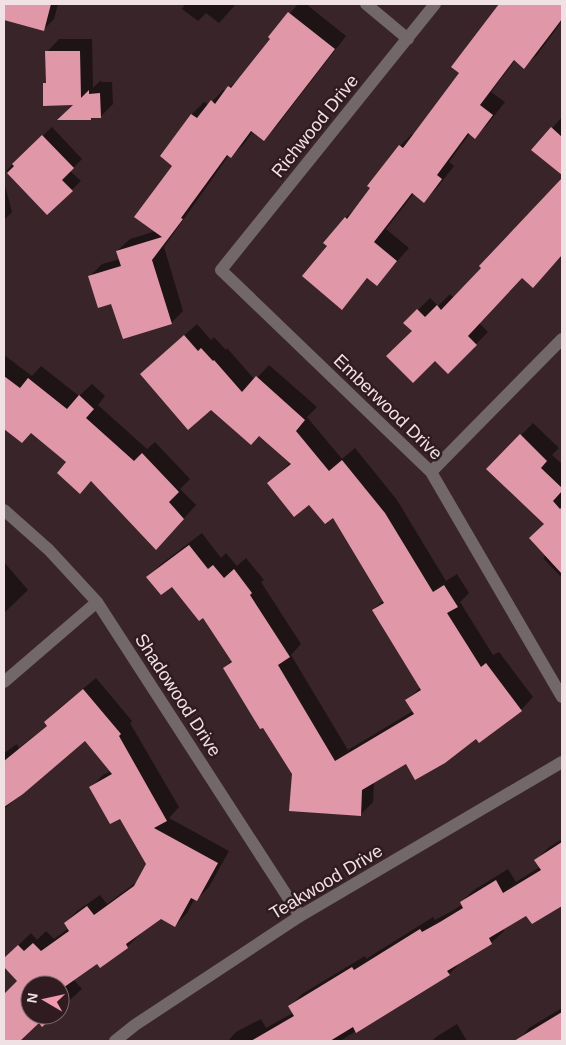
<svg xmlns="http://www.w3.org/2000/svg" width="566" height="1045" font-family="Helvetica,sans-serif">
  <rect width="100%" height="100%" fill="#392429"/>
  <path fill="#0007" d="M 4,4 L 58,4 L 54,19 L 43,30 L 4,18 Z
    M 185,4 L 236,4 L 219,23 L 206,13 L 198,21 L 182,9 Z
    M 298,4 L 306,4 L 346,36 L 276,127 L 264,139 L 253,131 L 244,144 L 231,156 L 229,155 L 164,247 L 183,311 L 171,323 L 112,303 L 89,277 L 102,264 L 120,259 L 117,251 L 130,239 L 156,231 L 174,165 L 161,156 L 192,114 L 204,102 L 209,105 L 224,89 L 226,91 L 243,75 L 272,38 L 270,37 Z
    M 502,4 L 562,4 L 562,21 L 537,55 L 524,67 L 515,60 L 491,92 L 505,102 L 487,125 L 475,137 L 470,133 L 449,162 L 454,166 L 436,189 L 424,201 L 414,193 L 386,229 L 409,248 L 377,284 L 369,277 L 342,308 L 329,246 L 345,218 L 358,206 L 400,146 L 412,134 L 414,135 L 460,73 L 496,10 Z
    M 59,39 L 92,39 L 93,88 L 101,80 L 101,82 L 112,82 L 113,104 L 100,117 L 93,117 L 91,119 L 76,104 L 44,84 L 47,81 L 47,52 Z
    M 562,117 L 562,175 L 533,150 Z
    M 52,127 L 82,159 L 70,171 L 81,181 L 47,213 L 6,171 Z
    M 562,179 L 562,256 L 545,274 L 522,277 L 479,323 L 488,332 L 448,372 L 413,330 L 405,323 L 430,298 L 438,306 L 450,294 L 454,298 L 483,267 L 481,266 Z
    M 4,182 L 12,212 L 4,220 Z
    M 197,324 L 211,340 L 214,337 L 226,350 L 227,348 L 255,380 L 269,365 L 317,407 L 307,417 L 342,459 L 355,448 L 397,500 L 446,581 L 457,574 L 469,593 L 460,602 L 493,655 L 499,652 L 533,697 L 521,710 L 477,737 L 406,763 L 374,782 L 373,802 L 360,815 L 294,773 L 224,668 L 232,660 L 204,616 L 172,585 L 148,577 L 160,565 L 202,533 L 221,558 L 226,553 L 237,566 L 246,558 L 264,580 L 261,582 L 301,644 L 291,655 L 348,750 L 413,711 L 406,700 L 421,687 L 373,610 L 384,600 L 333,516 L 269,483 L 291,462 L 260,434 L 141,374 Z
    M 4,355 L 32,376 L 41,366 L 79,396 L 92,384 L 105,396 L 98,405 L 147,449 L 155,442 L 190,479 L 180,489 L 196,505 L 168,536 L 92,480 L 80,492 L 68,462 L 32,432 L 22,442 L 4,427 Z
    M 533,423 L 559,448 L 552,455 L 562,464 L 562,578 L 543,558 L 546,555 L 545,524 L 488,469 Z
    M 4,562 L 28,590 L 4,613 Z
    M 96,678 L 132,721 L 130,723 L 179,807 L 169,818 L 229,851 L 209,887 L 197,899 L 195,898 L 187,913 L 175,926 L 161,918 L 139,933 L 140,934 L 127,947 L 100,966 L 97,962 L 73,979 L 82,989 L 60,1009 L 60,985 L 30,985 L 30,1015 L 54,1015 L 39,1022 L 19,1041 L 4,1041 L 4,995 L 18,981 L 4,966 L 4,959 L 31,933 L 37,940 L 46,931 L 54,939 L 69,928 L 65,923 L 77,911 L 100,895 L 107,904 L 138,881 L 147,864 L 120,817 L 91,787 L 103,775 L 111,771 L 85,740 L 4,809 L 4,753 L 17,744 L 19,748 L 48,725 L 45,722 L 57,710 Z
    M 562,839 L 562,905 L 532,923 L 527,914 L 503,929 L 504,931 L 491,943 L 461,962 L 449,974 L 340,1041 L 228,1041 L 236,1032 L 261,1019 L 266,1028 L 293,1013 L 290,1006 L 302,994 L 365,956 L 366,959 L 433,917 L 435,920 L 454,910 L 463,904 L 461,902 L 474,890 L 508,869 L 516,882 L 540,867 L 536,860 L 548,848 Z
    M 562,1008 L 562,1041 L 518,1041 L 529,1028 Z
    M 457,1024 L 467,1041 L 432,1041 L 436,1037 Z"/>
  <path fill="#e098a9" d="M 4,4 L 51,4 L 44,31 L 4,20 Z
    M 499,4 L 562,4 L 562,19 L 524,69 L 514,60 L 480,105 L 493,115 L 475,139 L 468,133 L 437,175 L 442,179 L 424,203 L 412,193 L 374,242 L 397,261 L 377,286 L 367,278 L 342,310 L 302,276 L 327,246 L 323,243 L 345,217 L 347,219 L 370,188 L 367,186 L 399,145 L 403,148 L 459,73 L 451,67 Z
    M 288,12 L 335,49 L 264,141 L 251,131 L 231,158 L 227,155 L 181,218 L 183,219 L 152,260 L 172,324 L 123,339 L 111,304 L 98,308 L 88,276 L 121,266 L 116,251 L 162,237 L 134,217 L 172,166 L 160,156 L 191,114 L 197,118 L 211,100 L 215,104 L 228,86 L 231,88 L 270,39 L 268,37 Z
    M 45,51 L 80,51 L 81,98 L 89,90 L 89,94 L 100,93 L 101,118 L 91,118 L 91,120 L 57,120 L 73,105 L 43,106 L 43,83 L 46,83 Z
    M 551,127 L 562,137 L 562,175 L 531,150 Z
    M 42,135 L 74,168 L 62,180 L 73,191 L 47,215 L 7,173 L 14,166 L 12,164 Z
    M 562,178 L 562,255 L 533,288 L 522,278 L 468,336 L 477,345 L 448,374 L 435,361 L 413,383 L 386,356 L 412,331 L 403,323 L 417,309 L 425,317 L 437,305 L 441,310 L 481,268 L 479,266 Z
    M 184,335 L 198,351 L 201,348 L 213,361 L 214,360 L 242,392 L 256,376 L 305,420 L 296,431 L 329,471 L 342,460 L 385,513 L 433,592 L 444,585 L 458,607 L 447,613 L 481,667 L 486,663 L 522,711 L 479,743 L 476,739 L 445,763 L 415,780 L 406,764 L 362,790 L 361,816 L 289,811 L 292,774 L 263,728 L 260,729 L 223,668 L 232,662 L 203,618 L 199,621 L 172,587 L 161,595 L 146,577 L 189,545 L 208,569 L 213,565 L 224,578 L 234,569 L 252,593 L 250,595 L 290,657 L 278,665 L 335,761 L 414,714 L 405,700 L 421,690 L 372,610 L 384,603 L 333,518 L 325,524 L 309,505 L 294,517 L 267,483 L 291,464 L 259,436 L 251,445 L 211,410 L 188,430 L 140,374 Z
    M 4,376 L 20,388 L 28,378 L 67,409 L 79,395 L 94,409 L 86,418 L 134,461 L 142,453 L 179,492 L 169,502 L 184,519 L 156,550 L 91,481 L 80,494 L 57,473 L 66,462 L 31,433 L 22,443 L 4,429 Z
    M 520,434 L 547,461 L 541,468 L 562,488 L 562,491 L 553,501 L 560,509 L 562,507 L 562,574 L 529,538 L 544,524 L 486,469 Z
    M 83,689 L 121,734 L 119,736 L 167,821 L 154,828 L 218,863 L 197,901 L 191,898 L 175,927 L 161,919 L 126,944 L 128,948 L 100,968 L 97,964 L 60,990 L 67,997 L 67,1005 L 60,1011 L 60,985 L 30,985 L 30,1015 L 56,1015 L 42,1027 L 39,1023 L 20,1041 L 4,1041 L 4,994 L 17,981 L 4,967 L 4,958 L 18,945 L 24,951 L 33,943 L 41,951 L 69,931 L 64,923 L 87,906 L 94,915 L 134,886 L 146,864 L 120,819 L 110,824 L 89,787 L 112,774 L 85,741 L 23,794 L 4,807 L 4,761 L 47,726 L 44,722 Z
    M 562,842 L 562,906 L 532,924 L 526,916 L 489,938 L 492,944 L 447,971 L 450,975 L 356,1033 L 353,1027 L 330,1041 L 251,1041 L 294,1016 L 288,1006 L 352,967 L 354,970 L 420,929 L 422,932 L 440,922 L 463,908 L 460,902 L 496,880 L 503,893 L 541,870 L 534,860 Z
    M 562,1012 L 562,1041 L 514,1041 Z"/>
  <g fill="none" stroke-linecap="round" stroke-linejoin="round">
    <path stroke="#726769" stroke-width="12" d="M 366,4 L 408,39
      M 435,4 L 221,270 L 431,472 L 562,697
      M 431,472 L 562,339
      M 4,510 L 49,550 L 97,602 L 300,916
      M 4,682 L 97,602"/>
    <path stroke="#726769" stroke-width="12" d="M 115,1041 L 135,1025 L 300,916 L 562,762"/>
  </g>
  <g text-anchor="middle" stroke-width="5" stroke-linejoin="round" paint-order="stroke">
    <g font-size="18" fill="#f0e1e4" stroke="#2f1b20">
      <text transform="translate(315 126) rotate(-51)" y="6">Richwood Drive</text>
      <text transform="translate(388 407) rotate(44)" y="6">Emberwood Drive</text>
      <text transform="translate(178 695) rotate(57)" y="6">Shadowood Drive</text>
      <text transform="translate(326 882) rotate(-31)" y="6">Teakwood Drive</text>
    </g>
  </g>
  <rect width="566" height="1045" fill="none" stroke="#f0e1e4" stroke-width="10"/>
  <g transform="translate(45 1000) rotate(279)"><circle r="24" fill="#2f1b20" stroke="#7c6a6e"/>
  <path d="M0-4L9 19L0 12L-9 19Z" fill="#f29aaf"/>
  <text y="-8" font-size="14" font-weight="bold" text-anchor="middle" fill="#f0e1e4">N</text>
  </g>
</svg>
